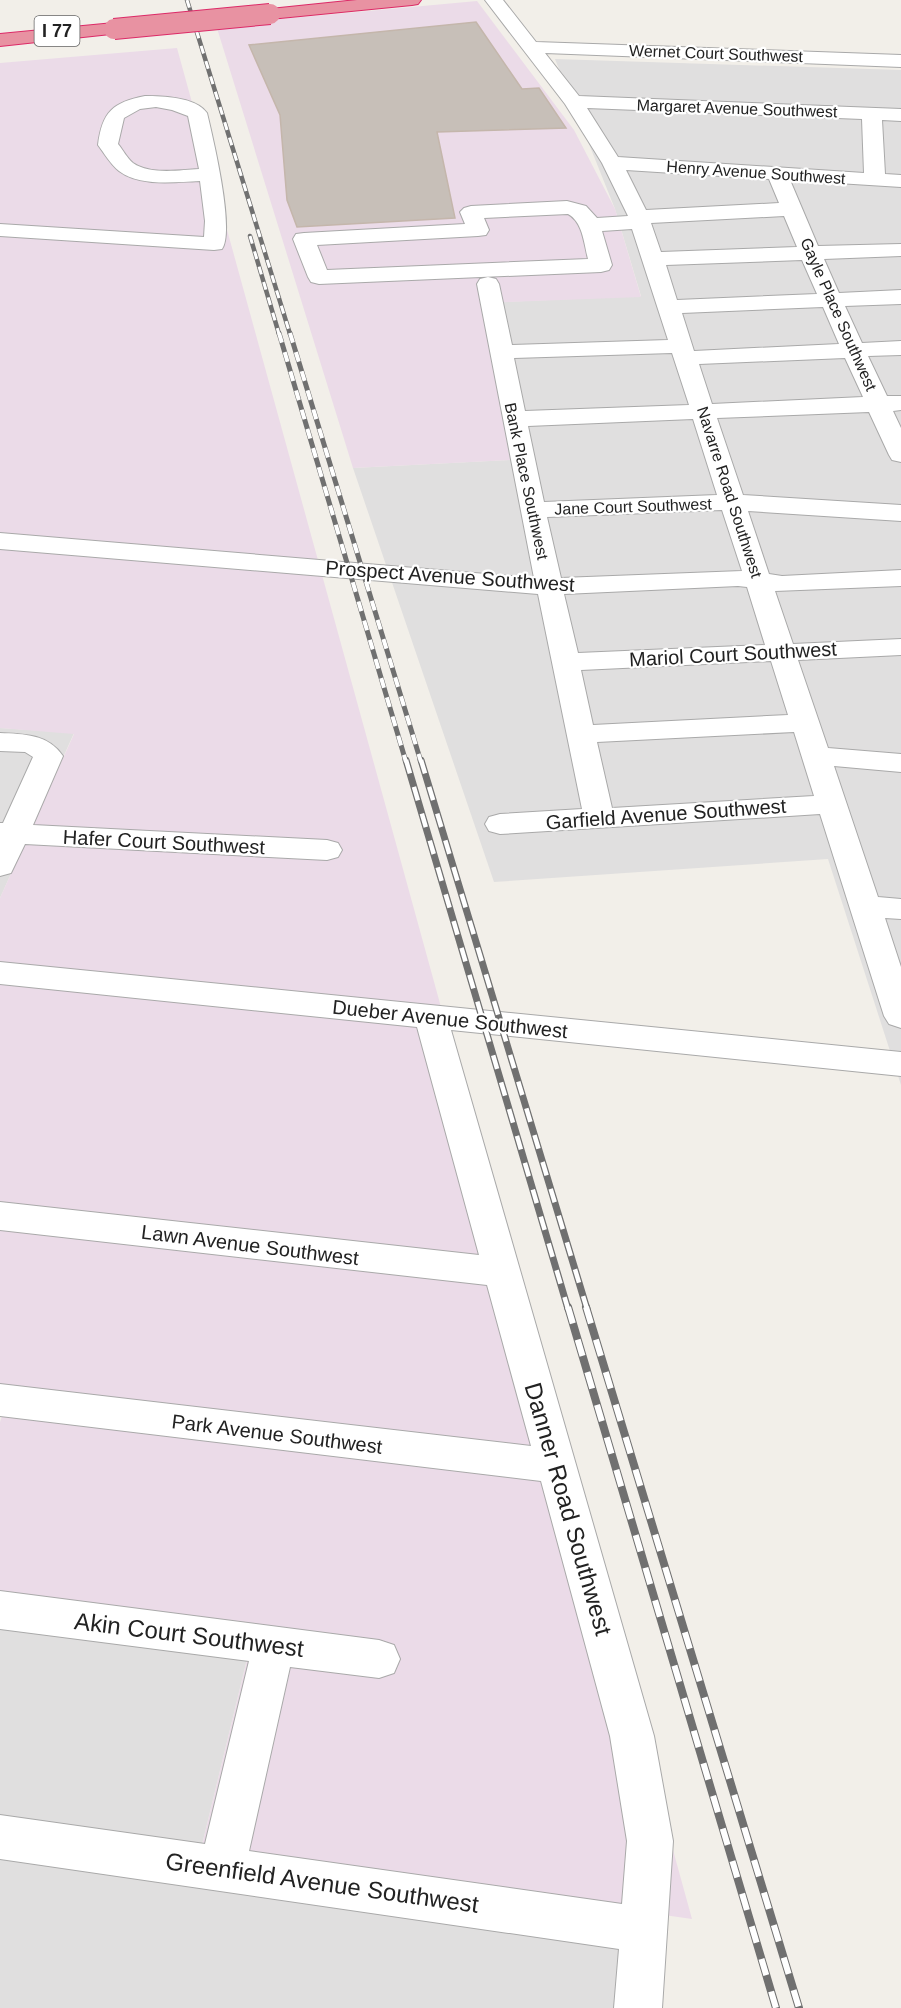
<svg xmlns="http://www.w3.org/2000/svg" width="901" height="2008" font-family="Helvetica,sans-serif">
  <rect width="100%" height="100%" fill="#f2efe9"/>
  <path fill="#e0dfdf" d="M 555,59 L 901,70 L 901,1085 L 828,859 L 494,882 L 353,468 L 509,460 L 481,303 L 641,296 L 615,209 Z
    M 0,728 L 74,733 L 0,898 Z
    M 0,1598 L 254,1630 L 201,1849 L 659,1915 L 653,2008 L 0,2008 Z"/>
  <path fill="#ebdbe8" d="M 477,1 L 574,130 L 615,209 L 641,297 L 481,303 L 510,460 L 353,468 L 216,25 Z
    M 177,48 L 692,1919 L 201,1849 L 254,1631 L 0,1598 L 0,1422 L 12,1386 L 0,1385 L 0,898 L 74,734 L 0,728 L 0,63 Z"/>
  <path fill="#c7bfb8" stroke="#c4b6ab" stroke-width="1.5" d="M 476,22 L 522,89 L 539,88 L 566,128 L 437,132 L 455,218 L 297,227 L 287,200 L 280,115 L 249,45 Z"/>
  <g fill="none" stroke-linecap="round" stroke-linejoin="round">
    <g stroke="#a9a9a9" stroke-width="2">
      <path id="minor" d="M 485,0 L 503,0 L 536,42 L 901,55 L 901,67 L 545,53 L 579,96 L 901,109 L 901,121 L 882,120 L 885,174 L 901,175 L 901,187 L 790,180 L 818,246 L 901,244 L 901,256 L 824,259 L 839,293 L 901,290 L 901,304 L 845,306 L 862,343 L 901,341 L 901,355 L 868,356 L 887,396 L 901,396 L 901,410 L 893,411 L 901,428 L 901,462 L 892,460 L 889,455 L 869,412 L 717,418 L 743,495 L 901,505 L 901,521 L 748,511 L 769,574 L 782,576 L 901,570 L 901,586 L 775,591 L 793,644 L 901,639 L 901,655 L 798,660 L 828,748 L 901,754 L 901,772 L 834,766 L 878,897 L 901,899 L 901,919 L 885,918 L 901,967 L 901,1028 L 889,1024 L 884,1016 L 820,814 L 500,834 L 489,831 L 485,824 L 489,817 L 500,814 L 582,809 L 538,594 L 0,549 L 0,533 L 534,578 L 477,284 L 480,279 L 488,277 L 496,279 L 499,284 L 512,345 L 668,340 L 632,229 L 602,231 L 612,265 L 609,270 L 601,272 L 319,284 L 311,282 L 308,277 L 293,239 L 296,234 L 304,233 L 465,224 L 460,212 L 464,208 L 471,206 L 567,201 L 586,206 L 597,218 L 628,216 L 602,163 L 565,104 ZM 587,108 L 862,119 L 864,173 L 618,157 ZM 626,170 L 769,179 L 779,203 L 646,210 ZM 568,214 C 583,222 584,244 588,259 L 327,270 L 317,245 L 478,236 L 486,235 L 489,230 L 484,218 ZM 784,216 L 797,247 L 661,252 L 651,223 ZM 802,260 L 817,294 L 677,300 L 666,265 ZM 823,307 L 839,344 L 694,351 L 682,313 ZM 672,353 L 689,405 L 525,411 L 514,358 ZM 845,358 L 863,397 L 712,404 L 699,364 ZM 693,419 L 717,495 L 544,502 L 528,426 ZM 722,510 L 742,571 L 561,578 L 547,517 ZM 738,586 L 747,587 L 765,645 L 578,653 L 564,594 ZM 771,661 L 788,715 L 593,725 L 581,670 ZM 794,732 L 814,796 L 612,808 L 597,742 Z
        M 145,96 C 163,96 196,97 207,113 C 213,138 235,230 222,249 L 214,250 L 0,236 L 0,224 L 204,237 L 205,221 L 200,181 C 175,182 140,187 119,171 C 111,165 104,153 98,145 C 102,112 113,102 145,96 ZM 156,107 L 172,110 L 188,116 L 199,169 C 180,170 150,175 133,163 C 127,158 123,150 118,144 L 124,118 L 140,109 Z
        M 0,733 C 24,734 48,734 63,756 L 33,825 L 327,840 L 338,843 L 342,850 L 338,857 L 327,860 L 25,844 L 11,873 L 0,876 L 0,823 L 3,823 L 33,757 L 25,752 L 0,751 Z
        M 0,962 L 901,1052 L 901,1076 L 451,1030 L 654,1736 L 673,1841 L 662,2008 L 614,2008 L 619,1949 L 0,1859 L 0,1815 L 205,1844 L 249,1661 L 0,1629 L 0,1591 L 379,1640 L 394,1645 L 400,1659 L 394,1673 L 379,1678 L 290,1667 L 249,1851 L 622,1904 L 627,1841 L 610,1736 L 541,1481 L 0,1416 L 0,1384 L 531,1446 L 487,1285 L 0,1230 L 0,1202 L 479,1255 L 417,1027 L 0,984 Z"/>
    </g>
    <g stroke="#dc2a67" stroke-width="2">
      <path id="highway" d="M 357,0 L 421,0 L 418,4 L 412,5 L 270,19 L 264,18 L 261,14 L 264,10 L 270,9 Z
        M 114,23 L 120,25 L 123,29 L 120,33 L 0,46 L 0,34 Z"/>
    </g>
    <use href="#minor" fill="#fff" fill-rule="evenodd"/>
    <use href="#highway" fill="#e892a2" fill-rule="evenodd"/>
    <g stroke="#707070" stroke-width="4.5">
      <path id="rail-far3" d="M 187,0 L 290,334
        M 250,236 L 279,334"/>
    </g>
    <g stroke="#707070" stroke-width="5">
      <path id="rail-far2" d="M 279,333 L 406,762
        M 290,333 L 421,762"/>
    </g>
    <g stroke="#707070" stroke-width="7">
      <path id="rail-far1" d="M 406,760 L 568,1309
        M 421,760 L 587,1309"/>
    </g>
    <g stroke="#707070" stroke-width="8">
      <path id="rail" d="M 568,1307 L 776,2008
        M 586,1307 L 799,2008"/>
    </g>
    <use href="#rail-far3" stroke="#fff" stroke-width="3" stroke-dasharray="8" stroke-linecap="butt"/>
    <use href="#rail-far2" stroke="#fff" stroke-width="4" stroke-dasharray="10" stroke-linecap="butt"/>
    <use href="#rail-far1" stroke="#fff" stroke-width="4.5" stroke-dasharray="14" stroke-linecap="butt"/>
    <use href="#rail" stroke="#fff" stroke-width="6" stroke-dasharray="17" stroke-linecap="butt"/>
    <g stroke="#dc2a67" stroke-width="22" stroke-linecap="butt">
      <path id="highway-bridge" d="M 114,29 L 270,14"/>
    </g>
    <use href="#highway-bridge" stroke="#e892a2" stroke-width="20"/>
  </g>
  <g text-anchor="middle" stroke-width="4.5" stroke-linejoin="round" paint-order="stroke">
    <g font-size="16" fill="#222" stroke="#fff">
      <text transform="translate(716 53) rotate(2)" y="6">Wernet Court Southwest</text>
      <text transform="translate(737 108) rotate(2)" y="6">Margaret Avenue Southwest</text>
      <text transform="translate(756 172) rotate(4)" y="6">Henry Avenue Southwest</text>
      <text transform="translate(839 314) rotate(66)" y="6">Gayle Place Southwest</text>
      <text transform="translate(527 481) rotate(78)" y="6">Bank Place Southwest</text>
      <text transform="translate(730 492) rotate(72)" y="6">Navarre Road Southwest</text>
      <text transform="translate(633 506) rotate(-2)" y="6">Jane Court Southwest</text>
    </g>
    <rect fill="#fff" stroke="#646464" stroke-width="1.5" x="34.5" y="16" width="45" height="30" rx="4.5"/>
    <g font-size="18" font-weight="bold" fill="#222">
      <text x="57" y="37">I 77</text>
    </g>
    <g font-size="20" fill="#222" stroke="#fff">
      <text transform="translate(450 576) rotate(4)" y="7">Prospect Avenue Southwest</text>
      <text transform="translate(733 654) rotate(-3)" y="7">Mariol Court Southwest</text>
      <text transform="translate(666 814) rotate(-4)" y="7">Garfield Avenue Southwest</text>
      <text transform="translate(164 842) rotate(3)" y="7">Hafer Court Southwest</text>
      <text transform="translate(450 1019) rotate(6)" y="7">Dueber Avenue Southwest</text>
      <text transform="translate(250 1245) rotate(7)" y="7">Lawn Avenue Southwest</text>
      <text transform="translate(277 1434) rotate(7)" y="7">Park Avenue Southwest</text>
    </g>
    <g font-size="24" fill="#222" stroke="#fff">
      <text transform="translate(568 1509) rotate(74)" y="8">Danner Road Southwest</text>
      <text transform="translate(189 1635) rotate(7)" y="8">Akin Court Southwest</text>
      <text transform="translate(322 1883) rotate(8)" y="8">Greenfield Avenue Southwest</text>
    </g>
  </g>
</svg>
